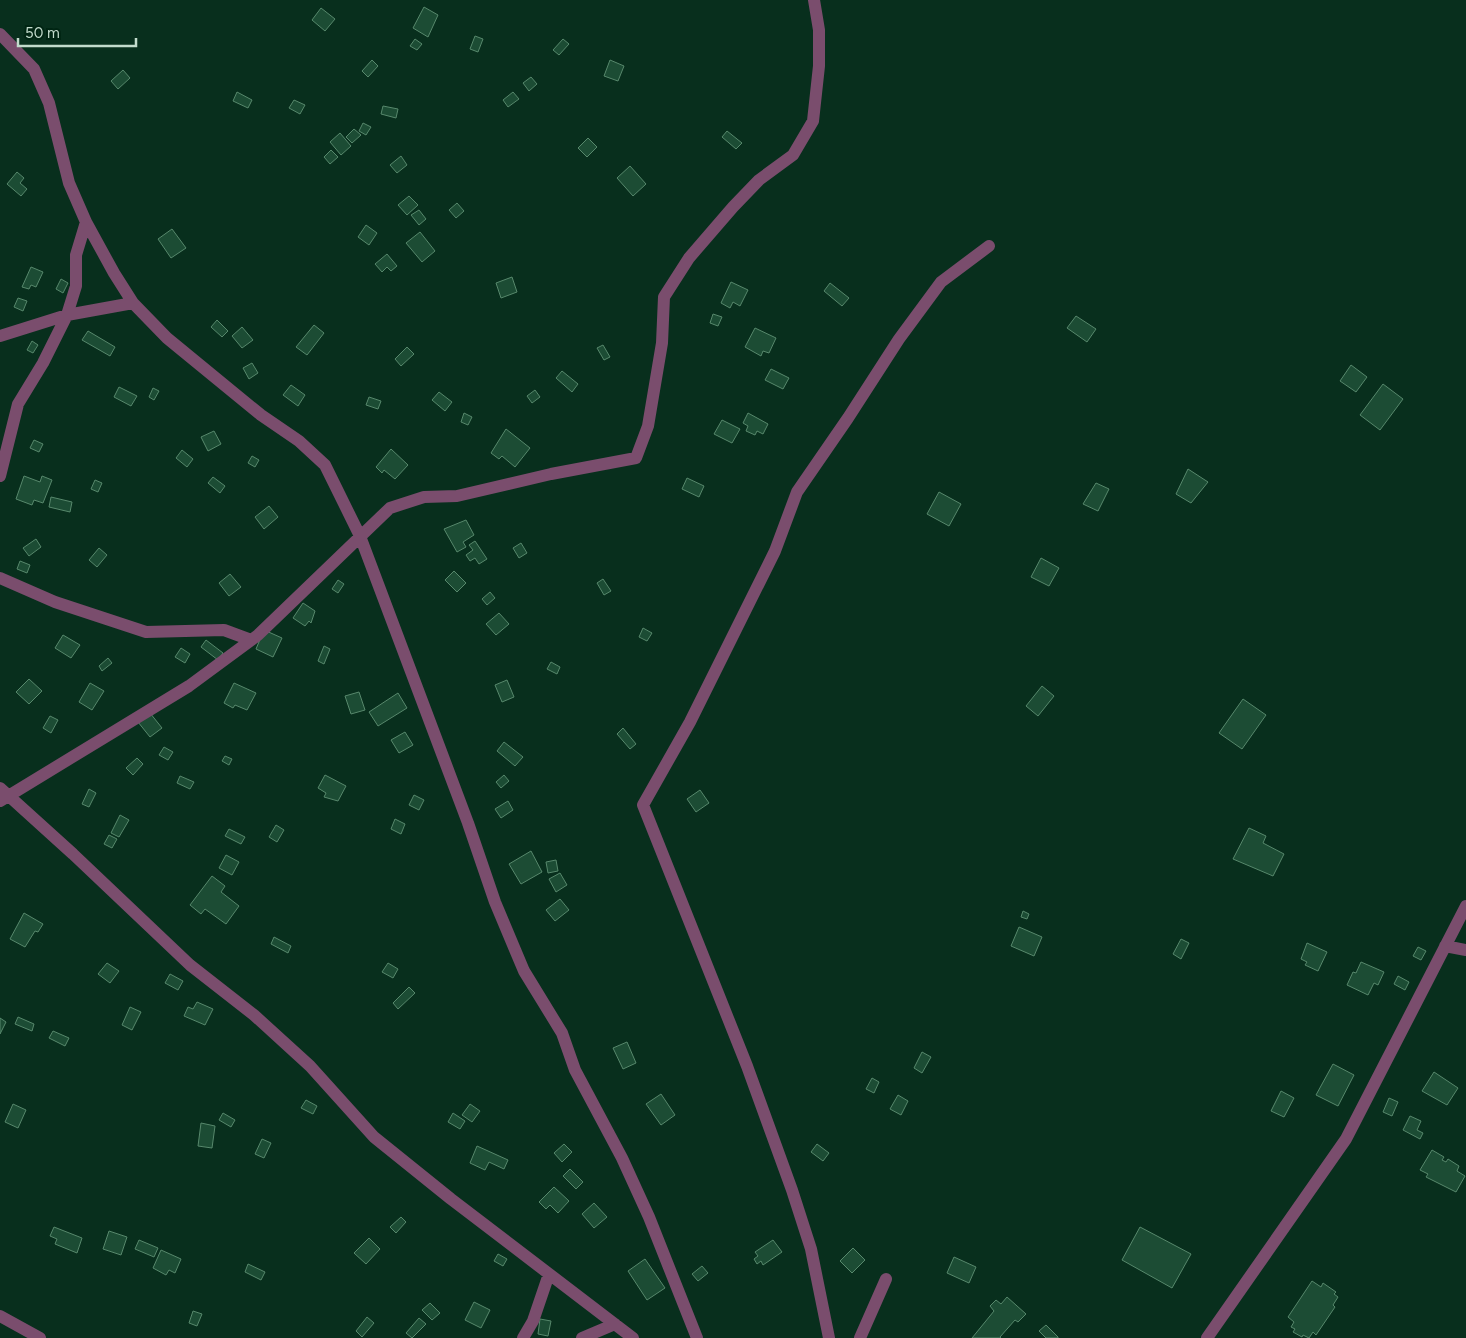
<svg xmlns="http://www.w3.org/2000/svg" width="1466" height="1338" font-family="Figtree,sans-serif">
  <rect width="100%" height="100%" fill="#082f1d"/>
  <path fill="#1c4c34" stroke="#57886c" d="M 424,7 L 438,15 L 428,37 L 413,28 Z
    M 321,8 L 335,19 L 325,31 L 312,20 Z
    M 475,36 L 483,39 L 478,52 L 470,49 Z
    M 415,39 L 422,44 L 417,50 L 410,46 Z
    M 563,39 L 569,44 L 559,55 L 553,50 Z
    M 372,60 L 378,66 L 368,77 L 362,71 Z
    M 610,60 L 624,66 L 618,81 L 604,76 Z
    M 123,70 L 130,78 L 118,89 L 111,81 Z
    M 531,77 L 537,84 L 529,91 L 523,83 Z
    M 237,92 L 252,100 L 248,108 L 233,101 Z
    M 513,92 L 519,99 L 508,107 L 503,100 Z
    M 294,100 L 305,105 L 300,114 L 289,108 Z
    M 383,106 L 398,109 L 396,118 L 381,114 Z
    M 363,123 L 371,127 L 366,135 L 359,131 Z
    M 354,129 L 361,135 L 352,143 L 346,137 Z
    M 727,131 L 742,143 L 736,149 L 722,137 Z
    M 340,133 L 351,146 L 341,155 L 330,142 Z
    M 588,138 L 597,147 L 587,157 L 578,148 Z
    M 331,150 L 338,157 L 330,164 L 324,157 Z
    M 401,156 L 407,165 L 397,173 L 390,165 Z
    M 630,166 L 646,184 L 633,196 L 617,178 Z
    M 17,172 L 24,178 L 20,183 L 27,189 L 21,196 L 7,184 Z
    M 409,196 L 418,205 L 407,215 L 398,205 Z
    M 457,203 L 464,211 L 456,218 L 449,210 Z
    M 419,210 L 426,219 L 419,225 L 411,215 Z
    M 366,225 L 377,233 L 369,245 L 358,237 Z
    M 172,229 L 186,248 L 171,258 L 158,239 Z
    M 420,232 L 435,251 L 422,262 L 406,243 Z
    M 387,254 L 397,266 L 391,271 L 387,267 L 382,272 L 375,264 Z
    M 31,267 L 43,272 L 36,287 L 31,285 L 29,289 L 22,287 Z
    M 512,277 L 517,292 L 501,298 L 496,283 Z
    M 61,279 L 68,283 L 63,293 L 56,289 Z
    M 731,282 L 748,290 L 740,306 L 733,302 L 730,308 L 721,303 Z
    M 830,283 L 849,298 L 842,306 L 824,291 Z
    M 18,298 L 27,301 L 23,311 L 14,307 Z
    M 713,314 L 722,317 L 718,326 L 710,323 Z
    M 1076,316 L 1096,329 L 1087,342 L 1067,328 Z
    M 217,320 L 228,331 L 222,337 L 211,327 Z
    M 314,325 L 324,333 L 307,355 L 296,347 Z
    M 242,327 L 253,340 L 242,348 L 232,336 Z
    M 755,328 L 776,338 L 769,353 L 763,351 L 761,356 L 745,347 Z
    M 88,331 L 115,347 L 110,356 L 82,340 Z
    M 32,341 L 38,345 L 33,353 L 27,350 Z
    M 603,345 L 610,357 L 604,360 L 597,348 Z
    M 407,347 L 414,354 L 401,366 L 395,359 Z
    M 252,363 L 258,373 L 249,379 L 243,368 Z
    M 1351,365 L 1367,377 L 1356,392 L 1340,381 Z
    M 771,369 L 789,378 L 783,389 L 765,380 Z
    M 562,371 L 578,384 L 572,392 L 556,378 Z
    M 1383,384 L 1403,399 L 1380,430 L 1360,415 Z
    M 291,385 L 305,395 L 298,406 L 283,395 Z
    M 119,387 L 137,396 L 131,406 L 114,397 Z
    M 153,388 L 159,391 L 154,400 L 149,397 Z
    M 535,390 L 540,397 L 532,403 L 527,396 Z
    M 439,392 L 452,402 L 445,411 L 432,400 Z
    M 369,397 L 381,401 L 378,409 L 366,405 Z
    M 464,413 L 472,417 L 468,425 L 461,422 Z
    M 748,413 L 768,424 L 763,434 L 757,431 L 755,435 L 746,431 L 748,426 L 743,423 Z
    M 722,420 L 740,429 L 732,443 L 714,434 Z
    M 506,429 L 530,448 L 515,467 L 502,456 L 499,459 L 491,453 Z
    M 214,431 L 221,444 L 208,451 L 201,437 Z
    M 34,440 L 43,444 L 39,452 L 30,448 Z
    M 391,449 L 408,465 L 395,479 L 384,470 L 382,473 L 376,467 Z
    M 182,450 L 193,459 L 187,467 L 176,458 Z
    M 252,456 L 259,460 L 255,467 L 248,463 Z
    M 1188,469 L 1208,482 L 1191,503 L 1176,494 Z
    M 24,476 L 40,482 L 42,476 L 52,480 L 43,503 L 34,500 L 32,505 L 16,499 Z
    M 213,477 L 225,486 L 220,493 L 208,483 Z
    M 687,478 L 704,486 L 699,497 L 682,489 Z
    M 95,480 L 102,483 L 98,492 L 91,489 Z
    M 1096,483 L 1109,489 L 1098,511 L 1083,504 Z
    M 939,492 L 961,504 L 949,526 L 927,514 Z
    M 51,497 L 72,502 L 70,512 L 49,507 Z
    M 269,506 L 278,517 L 264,529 L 255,517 Z
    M 466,520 L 474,535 L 463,542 L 466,547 L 457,552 L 444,529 Z
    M 36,539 L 41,547 L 29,556 L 23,548 Z
    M 475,541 L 487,559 L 479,564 L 475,558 L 470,561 L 466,555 L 473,550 L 469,545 Z
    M 521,543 L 527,553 L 519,558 L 513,548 Z
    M 99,548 L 107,555 L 97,567 L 89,560 Z
    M 1041,558 L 1059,568 L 1049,586 L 1031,577 Z
    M 20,561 L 30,565 L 27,573 L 17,569 Z
    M 454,571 L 466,583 L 457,592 L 445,580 Z
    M 230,574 L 241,587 L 229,596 L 219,583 Z
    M 603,579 L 611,591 L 604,595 L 597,583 Z
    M 338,580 L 344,584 L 338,593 L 332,589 Z
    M 490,592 L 495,598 L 487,605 L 482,599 Z
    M 303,603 L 315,611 L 311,623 L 309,621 L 305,626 L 293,618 Z
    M 499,613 L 509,624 L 496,635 L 486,624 Z
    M 643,628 L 652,633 L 647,641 L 639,637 Z
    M 264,630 L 282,638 L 273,657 L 256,649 Z
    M 63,635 L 80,645 L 71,658 L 55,648 Z
    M 206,640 L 223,653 L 218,660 L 201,647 Z
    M 324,646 L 330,649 L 324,664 L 318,661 Z
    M 181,648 L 190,654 L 185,663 L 175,657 Z
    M 108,658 L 112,663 L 102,671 L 99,666 Z
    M 551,662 L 560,667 L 557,674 L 547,669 Z
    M 29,679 L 42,691 L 29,704 L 16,692 Z
    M 507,680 L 514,697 L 502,702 L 495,685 Z
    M 90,683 L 104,691 L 92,710 L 79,702 Z
    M 234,683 L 256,693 L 247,710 L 235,705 L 233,708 L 224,703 Z
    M 1042,686 L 1054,696 L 1038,716 L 1026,706 Z
    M 359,692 L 365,710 L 351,714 L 345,696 Z
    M 398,693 L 407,708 L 378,726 L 369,712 Z
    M 1243,699 L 1266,715 L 1242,749 L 1219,733 Z
    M 150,713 L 162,728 L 150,737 L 138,722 Z
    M 50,716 L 58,720 L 51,733 L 43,728 Z
    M 623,728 L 636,744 L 630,749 L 617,734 Z
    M 405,732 L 413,745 L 399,753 L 391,740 Z
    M 504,742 L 523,757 L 515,766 L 497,751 Z
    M 164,747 L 173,752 L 168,760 L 159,755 Z
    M 225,756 L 232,759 L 229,765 L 222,761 Z
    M 137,758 L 143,764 L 133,775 L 126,768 Z
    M 325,775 L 346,786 L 338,801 L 324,797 L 326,793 L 318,788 Z
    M 504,775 L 509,781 L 501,788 L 496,782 Z
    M 180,776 L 194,782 L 190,789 L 177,783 Z
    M 89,789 L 96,793 L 89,807 L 82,804 Z
    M 700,790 L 709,803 L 696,812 L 687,799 Z
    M 414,795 L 424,800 L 419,810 L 409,805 Z
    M 508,801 L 513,810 L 501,818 L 495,809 Z
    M 120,815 L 129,820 L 119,837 L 111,833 Z
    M 395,819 L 405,824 L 401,834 L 391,829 Z
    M 276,825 L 284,830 L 277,842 L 269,837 Z
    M 1249,828 L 1266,836 L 1263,843 L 1284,854 L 1273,876 L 1233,859 Z
    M 229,829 L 245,837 L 241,844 L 225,836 Z
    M 109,835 L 117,839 L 112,848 L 104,844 Z
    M 531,851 L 542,872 L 521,884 L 509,864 Z
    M 226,855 L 239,862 L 232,875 L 219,868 Z
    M 556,860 L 558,871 L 548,873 L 546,862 Z
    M 560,873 L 567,885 L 556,892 L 549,879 Z
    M 212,876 L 225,886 L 221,892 L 239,906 L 226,924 L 205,909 L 201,914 L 190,905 Z
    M 560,899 L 569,910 L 555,921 L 546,910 Z
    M 1023,911 L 1029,914 L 1027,919 L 1021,917 Z
    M 24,913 L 43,924 L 38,932 L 35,931 L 25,947 L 10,939 Z
    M 1019,927 L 1042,937 L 1034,956 L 1011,946 Z
    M 274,937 L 291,946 L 288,953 L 271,944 Z
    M 1181,939 L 1189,943 L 1181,959 L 1173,954 Z
    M 1307,943 L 1327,952 L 1318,971 L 1305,965 L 1307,962 L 1301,959 Z
    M 1418,947 L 1426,951 L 1421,960 L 1413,956 Z
    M 1361,962 L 1384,972 L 1378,985 L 1374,983 L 1368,995 L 1347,985 L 1353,972 L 1356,973 Z
    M 107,963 L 119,971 L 110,983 L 98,974 Z
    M 388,963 L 398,969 L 393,978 L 382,972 Z
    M 170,974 L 183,981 L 178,990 L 165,983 Z
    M 1398,976 L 1409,982 L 1405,990 L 1394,984 Z
    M 409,987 L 415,993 L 398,1009 L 393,1003 Z
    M 197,1002 L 213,1009 L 205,1025 L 184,1016 L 188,1007 L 193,1009 Z
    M 130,1007 L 141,1012 L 132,1030 L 122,1025 Z
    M 18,1017 L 34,1024 L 32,1031 L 15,1024 Z
    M 0,1018 L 6,1022 L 0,1034 Z
    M 53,1031 L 69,1038 L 65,1046 L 49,1038 Z
    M 627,1042 L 636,1063 L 623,1069 L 613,1048 Z
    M 922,1052 L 931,1057 L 922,1073 L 914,1068 Z
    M 1333,1064 L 1354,1075 L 1338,1106 L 1316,1095 Z
    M 1434,1072 L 1458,1088 L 1447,1105 L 1422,1091 Z
    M 872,1078 L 879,1082 L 874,1093 L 866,1089 Z
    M 1281,1091 L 1294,1098 L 1284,1117 L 1271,1111 Z
    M 661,1094 L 675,1115 L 661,1125 L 646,1104 Z
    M 898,1095 L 908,1101 L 901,1115 L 890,1109 Z
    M 1389,1098 L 1398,1102 L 1392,1116 L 1383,1112 Z
    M 306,1100 L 317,1106 L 313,1114 L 301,1108 Z
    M 13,1104 L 26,1110 L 18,1128 L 5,1122 Z
    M 470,1104 L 480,1111 L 472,1122 L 462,1115 Z
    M 223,1113 L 235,1120 L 231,1127 L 219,1120 Z
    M 453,1113 L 465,1121 L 460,1129 L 448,1122 Z
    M 1410,1116 L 1421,1121 L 1417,1130 L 1423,1133 L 1420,1139 L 1403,1130 Z
    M 201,1123 L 215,1126 L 212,1148 L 198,1146 Z
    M 262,1139 L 271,1143 L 264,1158 L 255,1154 Z
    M 564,1144 L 572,1152 L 562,1162 L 554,1153 Z
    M 817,1144 L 829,1153 L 823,1161 L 811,1152 Z
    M 477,1146 L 508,1160 L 504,1169 L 489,1162 L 485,1170 L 470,1163 Z
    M 1432,1150 L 1444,1157 L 1442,1160 L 1446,1162 L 1448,1159 L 1459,1166 L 1457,1171 L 1465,1176 L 1456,1192 L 1426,1177 L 1428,1174 L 1420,1170 Z
    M 570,1169 L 583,1182 L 576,1189 L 563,1176 Z
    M 554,1187 L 569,1201 L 558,1213 L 550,1205 L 546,1209 L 539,1202 Z
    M 594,1203 L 607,1217 L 594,1228 L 582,1214 Z
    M 401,1217 L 406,1222 L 396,1233 L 390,1227 Z
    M 54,1227 L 82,1238 L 77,1253 L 55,1244 L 57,1239 L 50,1236 Z
    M 1140,1227 L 1191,1254 L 1172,1288 L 1122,1260 Z
    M 109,1231 L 127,1237 L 121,1255 L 103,1249 Z
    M 369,1238 L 380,1249 L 366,1264 L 354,1253 Z
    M 139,1240 L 158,1248 L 154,1257 L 135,1249 Z
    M 773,1240 L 782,1252 L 763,1265 L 761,1261 L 757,1264 L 754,1259 L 758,1256 L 755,1252 Z
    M 853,1248 L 865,1260 L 852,1273 L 840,1261 Z
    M 161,1250 L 181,1259 L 175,1273 L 169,1270 L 166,1275 L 153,1268 Z
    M 498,1254 L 507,1259 L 503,1266 L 494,1261 Z
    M 954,1257 L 976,1267 L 969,1283 L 947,1273 Z
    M 645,1259 L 665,1288 L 647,1300 L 628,1271 Z
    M 248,1264 L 265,1272 L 261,1280 L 245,1272 Z
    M 702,1266 L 708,1273 L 698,1281 L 692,1274 Z
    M 1312,1281 L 1321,1287 L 1323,1283 L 1336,1292 L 1334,1294 L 1338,1297 L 1333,1305 L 1335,1307 L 1316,1335 L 1313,1332 L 1309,1338 L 1303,1335 L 1302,1337 L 1293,1332 L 1295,1329 L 1291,1327 L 1294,1322 L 1288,1317 Z
    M 1007,1297 L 1026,1314 L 1018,1322 L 1015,1320 L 1000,1337 L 1001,1338 L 972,1338 L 994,1311 L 990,1306 L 996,1300 L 1001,1304 Z
    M 474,1302 L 490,1310 L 481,1328 L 465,1320 Z
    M 430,1303 L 440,1313 L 432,1320 L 422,1310 Z
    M 193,1311 L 202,1314 L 197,1326 L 189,1323 Z
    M 367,1317 L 374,1323 L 362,1337 L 356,1331 Z
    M 419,1318 L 426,1324 L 412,1338 L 406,1333 Z
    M 540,1319 L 551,1321 L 548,1336 L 538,1334 Z
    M 1046,1325 L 1058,1337 L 1058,1338 L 1046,1338 L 1039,1331 Z"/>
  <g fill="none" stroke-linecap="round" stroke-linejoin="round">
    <path stroke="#7a4d6d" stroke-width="12" d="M 0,34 L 34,69 L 49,103 L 69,183 L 86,222 L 114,273 L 133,303 L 167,338 L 261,415 L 299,441 L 325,465 L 360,536 L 468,823 L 495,902 L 524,971 L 562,1033 L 575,1070 L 622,1158 L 649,1217 L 697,1338
      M 0,336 L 67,315 L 133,303
      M 0,476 L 18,404 L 43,363 L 67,315 L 76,286 L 76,255 L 86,222
      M 0,578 L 55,602 L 146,632 L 224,630 L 251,640
      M 0,788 L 73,854 L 190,965 L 254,1015 L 310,1066 L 374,1137 L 451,1199 L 633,1338
      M 0,801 L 189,686 L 258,635 L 390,508 L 424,497 L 457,496 L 551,474 L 636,458 L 648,426 L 662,343 L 664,297 L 689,258 L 733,207 L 759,180 L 793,155 L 813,121 L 819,66 L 819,30 L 814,0
      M 1445,946 L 1466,950
      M 0,1316 L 40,1338
      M 523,1338 L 533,1321 L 549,1274
      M 582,1338 L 615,1324
      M 829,1338 L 811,1249 L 792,1190 L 747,1066 L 643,805 L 690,722 L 775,551 L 797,492 L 848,418 L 899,339 L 941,282 L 989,246
      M 860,1338 L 886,1279
      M 1207,1338 L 1346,1139 L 1466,906"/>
  </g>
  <path d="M18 38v8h118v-8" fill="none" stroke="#c2dbcc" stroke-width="2.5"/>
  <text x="25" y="38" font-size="15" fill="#c2dbcc" stroke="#002513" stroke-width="4" paint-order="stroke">50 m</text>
</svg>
